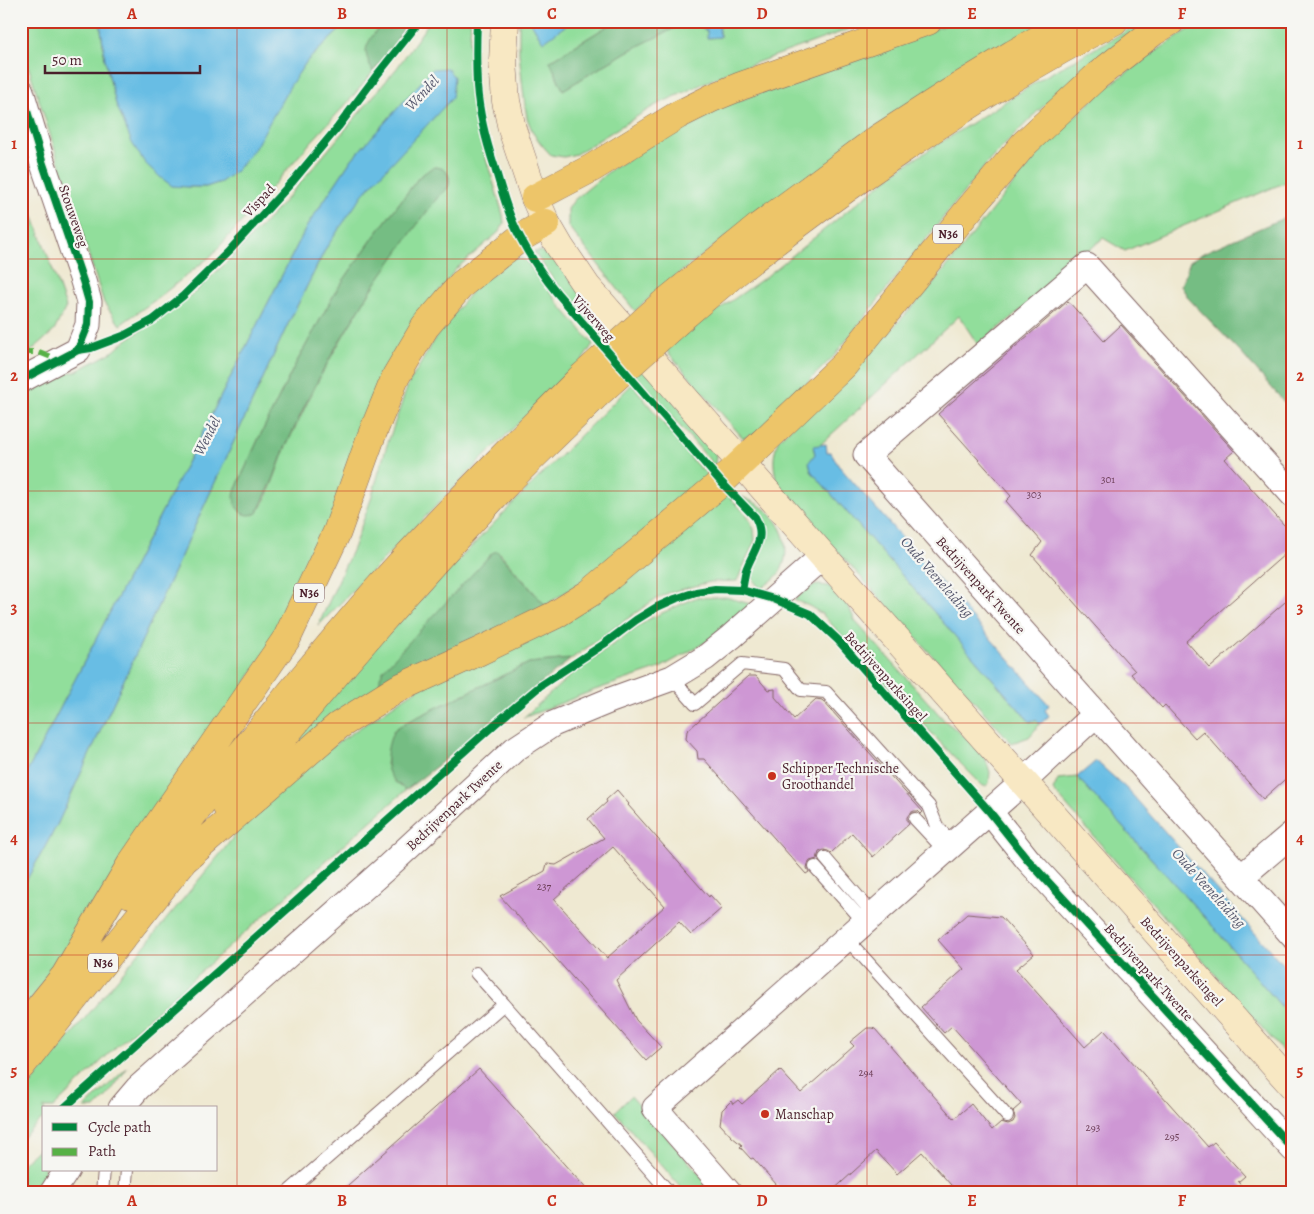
<svg xmlns="http://www.w3.org/2000/svg" width="1314" height="1214" font-family="Alegreya,serif">
  <rect width="100%" height="100%" fill="#f6f6f2"/>
  <filter id="ink" filterUnits="userSpaceOnUse"><feTurbulence type="fractalNoise" baseFrequency=".02" numOctaves="2"/><feDisplacementMap in="SourceGraphic" scale="10" xChannelSelector="R" yChannelSelector="G"/><feConvolveMatrix kernelMatrix="1 2 1 2 8 2 1 2 1" color-interpolation-filters="sRGB"/></filter>
  <filter id="wash" filterUnits="userSpaceOnUse"><feTurbulence type="fractalNoise" baseFrequency=".0096" numOctaves="4" result="noise"/><feDisplacementMap in="SourceGraphic" scale="20" xChannelSelector="R" yChannelSelector="G"/><feGaussianBlur stdDeviation="1.12" result="paint"/><feColorMatrix in="noise" values="0 0 0 0 0 0 0 0 0 0 0 0 0 0 0 0 0 1.4 0 .05"/><feComposite in="paint" operator="in"/></filter>
  <g filter="url(#wash)">
    <rect width="100%" height="100%" fill="#efe9d2"/>
    <path fill="#91de9b" stroke="#6e7e63" fill-rule="evenodd" d="M 21,21 L 100,21 L 105,60 L 116,104 L 186,187 L 206,187 L 221,182 L 307,61 L 349,21 L 383,21 C 369,42 363,47 373,72 L 349,101 L 311,142 L 246,217 L 211,256 L 158,298 L 120,325 L 104,303 L 24,53 L 21,38 Z
      M 430,21 L 471,21 C 468,56 469,92 477,126 C 484,156 495,185 503,215 L 504,223 L 500,231 L 456,269 L 417,320 L 312,578 L 111,896 L 21,1013 L 21,890 L 57,825 L 287,326 L 326,248 L 363,193 L 452,98 L 433,69 L 352,159 L 307,226 L 186,465 L 21,784 L 21,391 L 59,373 L 75,372 L 114,351 L 126,340 L 167,313 L 195,292 L 230,259 L 273,214 L 318,162 L 397,68 ZM 435,167 C 447,168 453,177 447,189 C 445,192 441,194 439,196 C 433,202 429,208 425,214 C 406,238 388,264 372,289 C 346,330 321,372 301,416 C 295,428 288,441 283,454 C 278,467 265,509 253,515 L 235,491 L 258,440 L 294,367 L 336,291 L 376,234 L 419,177 Z
      M 519,21 L 530,21 L 543,41 L 572,21 L 616,21 L 550,61 L 563,90 L 628,51 L 678,26 L 677,21 L 699,21 L 704,29 L 707,30 L 708,38 L 720,37 L 719,28 L 721,27 L 720,21 L 872,21 L 722,75 L 654,106 L 576,154 L 564,157 L 551,155 L 542,145 L 533,133 L 527,118 L 524,98 L 519,53 Z
      M 956,21 L 1051,21 L 752,217 L 663,286 L 635,311 L 568,226 L 568,209 L 574,200 L 613,168 L 702,114 Z
      M 1144,21 L 1155,21 L 1094,61 L 1038,111 L 990,160 L 942,219 L 834,356 L 757,433 L 743,438 L 666,350 L 692,326 L 721,308 L 767,276 L 857,203 L 902,167 L 1044,77 Z
      M 1202,21 L 1293,21 L 1293,179 L 1125,251 L 1103,238 L 1025,307 L 978,345 L 959,316 L 820,445 L 813,447 L 815,454 L 811,471 L 1030,722 L 1036,720 L 1040,724 L 1029,737 L 1012,743 L 778,486 C 773,466 772,459 778,440 L 875,347 L 930,288 L 999,201 L 1058,131 L 1110,85 L 1152,54 Z
      M 21,173 L 34,217 L 66,307 L 54,331 L 31,351 L 21,357 Z
      M 541,251 L 552,257 L 714,449 L 716,455 L 715,466 L 565,296 L 534,252 Z
      M 521,258 L 527,262 L 563,309 L 593,344 L 582,361 L 486,455 L 318,626 L 354,546 L 370,502 L 387,445 L 408,385 L 438,334 L 475,287 L 512,259 Z
      M 632,384 L 695,463 L 710,477 L 550,611 L 500,553 L 492,553 L 380,688 L 284,759 L 324,699 L 530,486 Z
      M 727,495 L 747,515 L 754,529 L 755,540 L 737,581 L 710,582 L 668,593 L 651,602 L 571,659 L 529,663 L 405,723 L 394,730 L 391,738 L 386,764 L 395,782 L 406,790 L 119,1044 L 53,1108 L 44,1108 L 44,1117 L 21,1139 L 21,1096 L 225,848 L 251,813 L 291,774 L 432,679 L 711,498 Z
      M 742,497 C 751,501 759,504 766,510 C 783,525 792,549 781,570 C 778,577 768,583 761,589 C 757,585 751,579 751,572 C 752,569 755,565 756,562 C 763,548 770,532 761,517 C 757,509 749,504 742,497 Z
      M 819,585 L 828,586 L 837,591 L 844,596 L 855,621 L 945,721 L 976,745 L 984,755 L 990,772 L 989,783 L 986,786 L 983,786 C 927,731 875,671 822,614 L 809,606 L 794,600 L 811,586 Z
      M 726,597 L 750,604 L 743,613 L 706,642 L 660,668 L 592,691 L 523,718 L 574,672 L 649,619 L 695,598 Z
      M 1077,777 L 1209,922 L 1293,1020 L 1293,1063 L 1053,790 L 1058,779 Z
      M 128,1067 L 108,1095 L 95,1108 L 84,1108 Z
      M 631,1096 L 716,1193 L 686,1193 L 615,1112 Z
      M 44,1144 L 44,1170 L 48,1170 L 32,1193 L 21,1193 L 21,1165 Z"/>
    <path fill="#74bd83" stroke="#5f6e57" d="M 383,21 L 408,21 L 395,44 L 373,72 C 371,66 367,60 366,53 C 365,42 378,30 383,21 Z
      M 616,21 L 677,21 L 679,26 L 628,51 L 563,90 L 550,61 Z
      M 435,167 C 447,168 449,173 449,185 L 447,189 L 438,197 L 414,229 L 373,287 L 337,345 L 309,397 L 284,450 L 273,480 L 257,513 C 242,520 231,506 235,491 L 258,440 L 294,367 L 336,291 L 376,234 L 419,177 L 430,169 Z
      M 1293,214 L 1293,412 L 1242,354 L 1189,299 L 1181,286 L 1190,261 L 1205,252 Z
      M 497,551 L 550,611 L 380,688 L 380,677 L 384,669 L 492,553 Z
      M 571,659 L 502,715 L 406,790 C 399,785 393,781 389,773 C 384,764 388,738 395,730 C 397,727 402,725 405,723 L 529,663 Z"/>
    <path fill="#67bde4" stroke="#586e88" d="M 100,21 L 349,21 L 307,61 L 290,86 L 255,148 L 236,171 L 221,182 L 206,187 L 186,187 L 172,186 L 160,177 L 145,163 L 132,143 L 116,104 L 105,60 Z
      M 530,21 L 572,21 L 543,42 Z
      M 699,21 L 720,21 L 721,27 L 719,28 L 720,37 L 707,38 L 707,30 L 704,30 Z
      M 447,68 L 454,77 L 452,98 L 363,194 L 326,248 L 287,326 L 57,825 L 21,890 L 21,784 L 186,465 L 307,226 L 352,159 L 433,69 Z
      M 826,444 L 827,452 L 831,452 L 838,465 L 1049,705 L 1045,710 L 1049,716 L 1040,724 L 1036,720 L 1030,722 L 811,471 L 809,462 L 815,454 L 813,446 Z
      M 1096,761 L 1128,790 L 1293,976 L 1293,1020 L 1209,922 L 1077,777 Z"/>
    <g id="blocks">
      <path fill="#ce97d4" fill-rule="evenodd" d="M 1068,301 L 1104,341 L 1121,325 L 1234,451 L 1225,459 L 1293,535 L 1293,547 L 1186,641 L 1210,668 L 1293,595 L 1293,772 L 1263,799 L 1203,731 L 1195,738 L 1165,705 L 1162,708 L 1131,674 L 1135,671 L 1032,555 L 1042,542 L 1006,501 L 1011,496 L 938,414 Z
        M 748,676 L 756,676 L 768,690 L 775,689 L 775,697 L 794,719 L 816,699 L 822,700 L 923,812 L 921,814 L 918,811 L 914,811 L 910,813 L 907,817 L 907,821 L 909,824 L 873,857 L 852,833 L 831,853 L 828,851 L 824,850 L 819,852 L 817,859 L 810,861 L 808,864 L 807,868 L 809,872 L 806,874 L 704,759 L 698,759 L 697,751 L 686,739 L 687,731 Z
        M 617,790 L 629,804 L 628,805 L 709,897 L 710,895 L 722,908 L 691,935 L 679,922 L 616,980 L 636,1020 L 661,1047 L 646,1060 L 500,896 L 545,871 L 547,864 L 556,865 L 604,838 L 588,819 L 607,802 L 606,800 ZM 613,847 L 665,906 L 607,958 L 554,899 Z
        M 967,914 L 1001,917 L 1034,954 L 1016,969 L 1085,1047 L 1104,1030 L 1208,1147 L 1214,1142 L 1245,1176 L 1238,1182 L 1248,1193 L 958,1193 L 922,1152 L 897,1174 L 876,1151 L 830,1193 L 784,1193 L 753,1158 L 751,1159 L 740,1147 L 742,1145 L 732,1137 L 720,1124 L 722,1110 L 731,1101 L 733,1104 L 738,1100 L 742,1104 L 780,1070 L 801,1093 L 854,1046 L 850,1042 L 867,1028 L 872,1028 L 875,1029 L 954,1119 L 971,1104 L 992,1130 L 1001,1122 L 1008,1124 L 1013,1122 L 1015,1118 L 1013,1111 L 1021,1104 L 952,1026 L 944,1033 L 921,1007 L 964,969 L 938,940 Z
        M 479,1069 L 590,1193 L 339,1193 Z"/>
    </g>
  </g>
  <g filter="url(#ink)">
    <use href="#blocks" fill-opacity="0" stroke="#846665" stroke-width="1"/>
    <g fill="none" stroke-linecap="round" stroke-linejoin="round">
      <g stroke="#846665" stroke-width="14">
        <path id="lane" d="M 672,678 L 695,704 L 742,664 L 784,669 L 801,690 L 826,692 L 929,806 L 937,826 L 953,844
          M 915,819 L 945,851
          M 825,858 L 873,914
          M 815,867 L 864,922
          M 846,938 L 1007,1116
          M 476,973 L 504,1004
          M 102,1193 L 104,1170
          M 125,1193 L 127,1170
          M 287,1193 L 504,1004 L 670,1193"/>
      </g>
      <g stroke="#846665" stroke-width="27">
        <path id="street" d="M 21,91 L 42,161 L 83,281 L 89,302 L 88,325 L 78,350 L 21,380
          M 1293,495 L 1087,266 L 866,455 L 1293,936
          M 989,811 L 1028,860 L 1293,1149
          M 1241,877 L 1293,833
          M 121,1108 L 138,1088 L 386,868 L 515,749 L 553,724 L 611,700 L 672,678 L 705,658 L 731,637 L 823,556
          M 52,1193 L 67,1170
          M 729,1193 L 655,1108 L 1023,782 L 1096,714"/>
      </g>
      <g stroke="#846665" stroke-width="29">
        <path id="secondary" d="M 505,21 L 503,62 L 506,101 L 512,129 L 535,198 L 546,223 L 560,247 L 587,287 L 823,556 L 1293,1086"/>
      </g>
      <g stroke="#846665" stroke-width="29">
        <path id="highway" d="M 535,198 L 592,168 L 678,115 L 712,98 L 741,86 L 928,21
          M 663,304 L 761,225 L 879,138 L 949,93 L 1013,54 L 1071,21
          M 678,321 C 748,260 821,205 897,153 C 967,105 1039,60 1114,21
          M 227,807 C 313,698 404,593 499,491 C 530,458 564,427 596,395
          M 184,860 L 338,726 L 397,689 L 478,652 L 555,615 L 590,593 L 717,486 L 844,365 L 966,213 L 1024,144 L 1097,76 L 1153,32 L 1171,21
          M 130,894 C 211,792 291,689 376,591 C 441,517 512,448 581,378
          M 66,974 L 131,864 L 287,638 L 337,532 L 371,437 L 396,376 L 425,327 L 462,284 L 520,238 L 546,223
          M 21,1030 L 77,961
          M 21,1066 L 195,846"/>
      </g>
      <use href="#lane" stroke="#fff" stroke-width="12"/>
      <use href="#street" stroke="#fff" stroke-width="25"/>
      <use href="#secondary" stroke="#f8e8c3" stroke-width="28"/>
      <use href="#highway" stroke="#edc569" stroke-width="28"/>
      <g stroke="#846665" stroke-width="29" stroke-linecap="butt">
        <path id="highway-bridge" d="M 581,378 L 663,304
          M 596,395 L 678,321"/>
      </g>
      <use href="#highway-bridge" stroke="#edc569" stroke-width="28"/>
      <path stroke="#57b146" stroke-width="6" stroke-dasharray="12 6" stroke-linecap="butt" d="M 21,352 L 39,352 L 59,360"/>
      <g stroke="#f6f6f2" stroke-width="11">
        <path id="cycleway" d="M 477,21 C 476,43 476,64 477,86 C 479,114 486,141 495,168 C 502,192 509,217 521,239 C 531,258 543,276 557,293 L 721,482 L 755,517 C 767,539 753,550 746,570 C 744,576 744,583 742,590
          M 21,91 L 42,161 L 83,281 L 89,302 L 88,325 L 78,350
          M 21,380 L 78,350 L 91,348 L 123,336 L 153,320 L 183,296 L 229,251 L 293,181 L 338,127 L 377,75 L 420,21
          M 64,1108 L 495,724 L 540,686 L 604,644 L 636,620 L 657,607 L 675,599 L 696,592 L 715,589 L 742,590 L 774,599 L 810,614 L 838,640 L 989,811 L 1028,860 L 1293,1149"/>
      </g>
      <use href="#cycleway" stroke="#00873e" stroke-width="8"/>
    </g>
  </g>
  <path fill="none" stroke="#c8321e" stroke-width="1" stroke-opacity="0.55" d="M 237,21 L 237,1193M 447,21 L 447,1193M 657,21 L 657,1193M 867,21 L 867,1193M 1077,21 L 1077,1193M 21,259 L 1293,259M 21,491 L 1293,491M 21,723 L 1293,723M 21,955 L 1293,955"/>
  <g fill="#c8321e" stroke="#f6f6f2" stroke-width="2">
    <circle cx="772" cy="776" r="5"/>
    <circle cx="765" cy="1114" r="5"/>
  </g>
  <g text-anchor="middle" stroke-width="4.5" stroke-linejoin="round" paint-order="stroke">
    <g font-size="11" fill="#6b3d55">
      <text x="1108" y="483">301</text>
      <text x="1034" y="498">303</text>
      <text x="544" y="890">237</text>
      <text x="866" y="1076">294</text>
      <text x="1093" y="1131">293</text>
      <text x="1172" y="1140">295</text>
    </g>
    <g fill="#f6f6f2" stroke="#7e6067" stroke-width="1">
      <rect x="933" y="224.5" width="30" height="19" rx="4"/>
      <rect x="294" y="583.5" width="30" height="19" rx="4"/>
      <rect x="88" y="953.5" width="30" height="19" rx="4"/>
    </g>
    <g font-size="12" font-weight="bold" fill="#4a1f2b">
      <text x="948" y="238">N36</text>
      <text x="309" y="597">N36</text>
      <text x="103" y="967">N36</text>
    </g>
    <g font-size="14" fill="#4a1f2b" stroke="#f6f6f2">
      <text transform="translate(259 200) rotate(-47)" y="5">Vispad</text>
      <text transform="translate(74 216) rotate(71)" y="5">Stouweweg</text>
      <text transform="translate(594 318) rotate(49)" y="5">Vijverweg</text>
      <text transform="translate(981 585) rotate(48)" y="5">Bedrijvenpark Twente</text>
      <text transform="translate(886 676) rotate(48)" y="5">Bedrijvenparksingel</text>
      <text transform="translate(454 805) rotate(-43)" y="5">Bedrijvenpark Twente</text>
      <text transform="translate(1182 961) rotate(48)" y="5">Bedrijvenparksingel</text>
      <text transform="translate(1149 972) rotate(48)" y="5">Bedrijvenpark Twente</text>
    </g>
    <g font-size="14" fill="#4a1f2b" stroke="#f6f6f2" text-anchor="start">
      <text x="782" y="773">Schipper Technische<tspan x="782" dy="16">Groothandel</tspan></text>
      <text x="775" y="1119">Manschap</text>
    </g>
    <g font-size="15" font-style="italic" fill="#54566c" stroke="#f6f6f2">
      <text transform="translate(422 93) rotate(-47)" y="5">Wendel</text>
      <text transform="translate(207 436) rotate(-63)" y="5">Wendel</text>
      <text transform="translate(937 577) rotate(49)" y="5">Oude Veeneleiding</text>
      <text transform="translate(1209 888) rotate(48)" y="5">Oude Veeneleiding</text>
    </g>
  </g>
  <rect width="1314" height="1214" fill="none" stroke="#f6f6f2" stroke-width="55"/>
  <rect x="42" y="1106" width="175" height="65" fill="#f6f6f2" stroke="#b1a0a2"/>
  <rect x="52" y="1123" width="25" height="8" fill="#00873e" stroke="#b1a0a2"/>
  <text x="88" y="1132" font-size="15" fill="#4a1f2b">Cycle path</text>
  <rect x="52" y="1148" width="25" height="8" fill="#57b146" stroke="#b1a0a2"/>
  <text x="88" y="1156" font-size="15" fill="#4a1f2b">Path</text>
  <path d="M45 65v8h155v-8" fill="none" stroke="#4a1f2b" stroke-width="2.5"/>
  <text x="52" y="65" font-size="15" fill="#4a1f2b" stroke="#f6f6f2" stroke-width="4" paint-order="stroke">50 m</text>
  <rect x="28" y="28" width="1258" height="1158" fill="none" stroke="#c8321e" stroke-width="2"/>
  <g font-size="16" text-anchor="middle" font-weight="bold" fill="#c8321e">
    <text x="132" y="19">A</text>
    <text x="342" y="19">B</text>
    <text x="552" y="19">C</text>
    <text x="762" y="19">D</text>
    <text x="972" y="19">E</text>
    <text x="1182" y="19">F</text>
    <text x="14" y="149">1</text>
    <text x="1300" y="149">1</text>
    <text x="14" y="381">2</text>
    <text x="1300" y="381">2</text>
    <text x="14" y="613">3</text>
    <text x="1300" y="613">3</text>
    <text x="14" y="844">4</text>
    <text x="1300" y="844">4</text>
    <text x="14" y="1076">5</text>
    <text x="1300" y="1076">5</text>
    <text x="132" y="1206">A</text>
    <text x="342" y="1206">B</text>
    <text x="552" y="1206">C</text>
    <text x="762" y="1206">D</text>
    <text x="972" y="1206">E</text>
    <text x="1182" y="1206">F</text>
  </g>
</svg>
